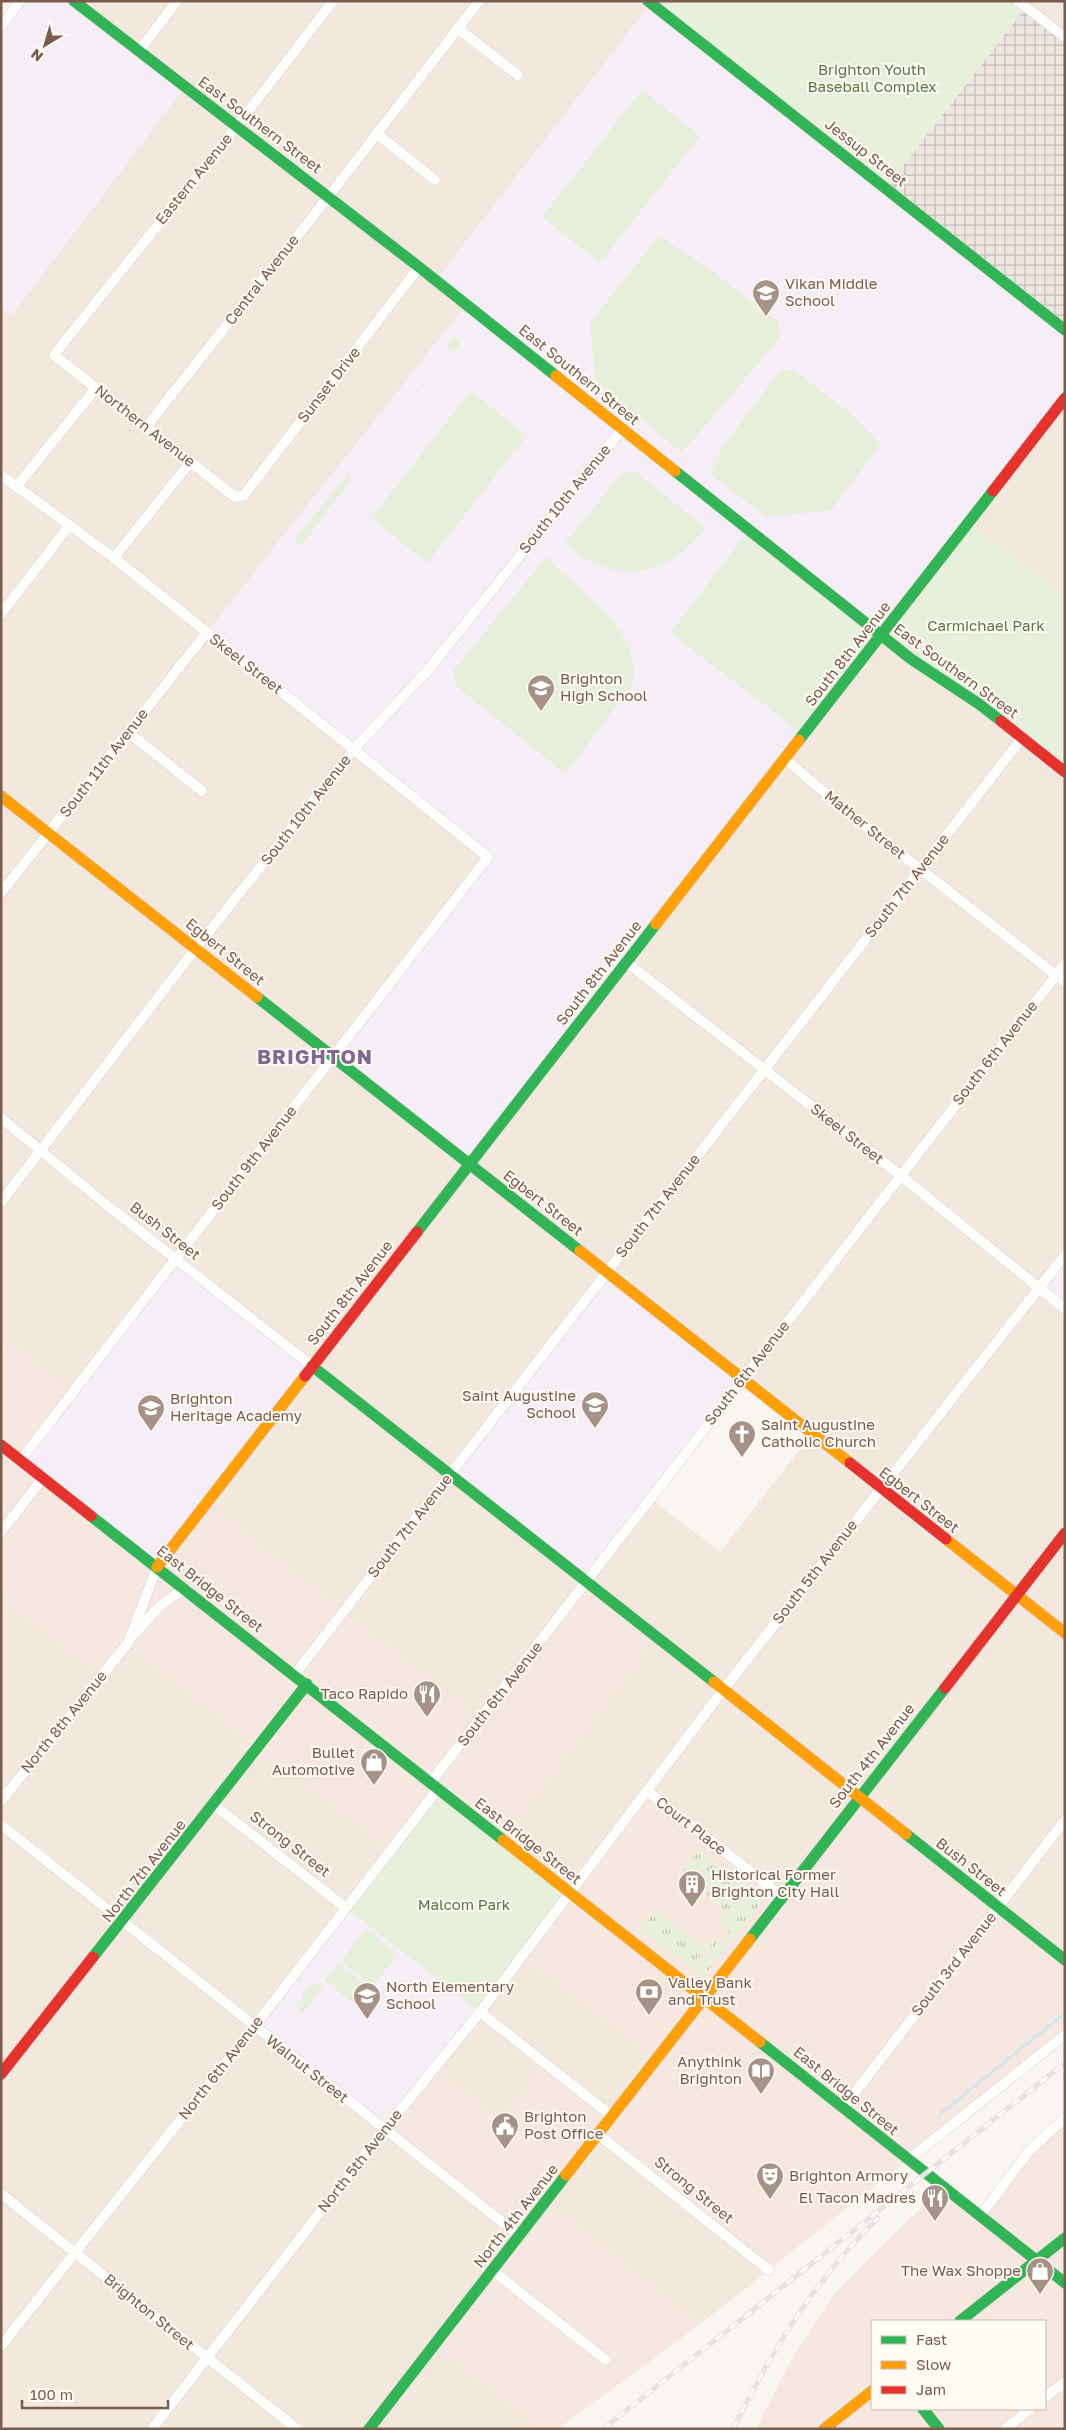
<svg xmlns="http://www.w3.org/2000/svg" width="1066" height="2430" font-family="'Golos Text',sans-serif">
  <defs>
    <pattern id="industrial-grid" width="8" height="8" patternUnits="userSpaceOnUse" patternTransform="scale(1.25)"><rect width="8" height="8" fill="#ede5e0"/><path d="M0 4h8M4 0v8" fill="none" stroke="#c5bdb8"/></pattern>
    <pattern id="grass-tufts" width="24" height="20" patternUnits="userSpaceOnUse" patternTransform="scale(1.25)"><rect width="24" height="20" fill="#e7f0db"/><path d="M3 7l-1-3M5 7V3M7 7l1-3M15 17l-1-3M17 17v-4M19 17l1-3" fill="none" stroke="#c0c6b4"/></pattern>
  </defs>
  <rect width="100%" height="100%" fill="#f9f5f0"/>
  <path fill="#f2e8de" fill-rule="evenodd" d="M 74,1 L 652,1 L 466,305 L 488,857 L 470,1163 L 881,635 L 1065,772 L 1065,1960 L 783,1897 L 570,1893 L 501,1838 L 656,1636 L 480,1719 L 342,1613 L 205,1504 L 6,1340 L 1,1345 L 1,307 L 12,315 ZM 743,1378 L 812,1434 L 720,1552 L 651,1499 Z
    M 1018,1 L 1065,1 L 1065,37 Z
    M 1065,398 L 1065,596 L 1064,597 L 968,523 Z
    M 1,1594 L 101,1675 L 128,1643 L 393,1850 L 301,1965 L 520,2236 L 436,2344 L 544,2429 L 1,2429 Z
    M 523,1955 L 658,2058 L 613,2117 L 501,2121 L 434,2069 Z
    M 599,2135 L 769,2270 L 699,2325 L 546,2203 Z"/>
  <path fill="#f6e8e1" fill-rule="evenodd" d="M 6,1339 L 205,1504 L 342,1613 L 480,1718 L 587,1582 L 656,1636 L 501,1838 L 393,1850 L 128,1643 L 101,1675 L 1,1594 L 1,1345 Z
    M 647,1791 L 782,1897 L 858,1798 L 1065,1960 L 1065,2035 L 769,2270 L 599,2135 L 546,2203 L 699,2325 L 558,2429 L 544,2429 L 436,2344 L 520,2236 L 384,2130 L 434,2069 L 501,2121 L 545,2064 L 612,2117 L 657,2058 L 523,1955 Z
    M 1065,2118 L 1065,2429 L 756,2429 L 792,2358 L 833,2296 L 869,2258 L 943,2187 L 980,2216 L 1029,2151 ZM 872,2321 L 1045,2321 L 1045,2409 L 872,2409 Z"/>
  <path fill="url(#industrial-grid)" d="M 1026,7 L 1065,37 L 1065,330 L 886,188 Z"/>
  <path fill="#f6eef6" d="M 20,1 L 74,1 L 185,87 L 12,315 L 1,307 L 1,26 Z
    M 651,3 L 1065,330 L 1065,398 L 881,635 L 670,632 L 804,735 L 470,1164 L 333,1057 L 488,857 L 207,632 L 466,305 L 436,280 Z
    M 1065,1252 L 1065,1309 L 1037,1288 Z
    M 175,1257 L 312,1366 L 157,1567 L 21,1460 Z
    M 607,1272 L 743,1378 L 587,1582 L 451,1474 Z
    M 346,1908 L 480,2012 L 384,2130 L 254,2027 Z"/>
  <path fill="url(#grass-tufts)" d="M 699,1850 L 753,1893 L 760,1891 L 764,1895 L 763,1901 L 728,1945 L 725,1938 L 730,1931 L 721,1921 L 728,1912 L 681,1874 Z
    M 657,1910 L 673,1925 L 707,1949 L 689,1967 L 641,1929 Z
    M 721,1938 L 727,1946 L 706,1974 L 698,1974 L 691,1968 L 704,1957 L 714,1941 Z"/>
  <path fill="#e7f0db" d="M 652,1 L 1018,1 L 1026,7 L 886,188 Z
    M 642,90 L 700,136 L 600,263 L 542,217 Z
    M 659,236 L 712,271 L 779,322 L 780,338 L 682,453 L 596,382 L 590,323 Z
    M 453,337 L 461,343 L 455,352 L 451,350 L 411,401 L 410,400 L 450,349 L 447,346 Z
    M 781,370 L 795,371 L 849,412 L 881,445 L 831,510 L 767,517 L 710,474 L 725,443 Z
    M 471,391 L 527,436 L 427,563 L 371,518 Z
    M 623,472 L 636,472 L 705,527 C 700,537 693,543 685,550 C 649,583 599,576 565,543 Z
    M 347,475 L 352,479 L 301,546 L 294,540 Z
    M 968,523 L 1065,596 L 1065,772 L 881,635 L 804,735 L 670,633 L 749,530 L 881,635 Z
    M 546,557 L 613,619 L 627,642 L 634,666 L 632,684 L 566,774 L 456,686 L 453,671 Z
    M 438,1789 L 570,1893 L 480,2012 L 346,1908 Z
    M 366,1929 L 398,1954 L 373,1986 L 341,1961 Z
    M 338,1963 L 345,1968 L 331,1986 L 324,1981 Z
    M 346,1969 L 367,1985 L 364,1989 L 368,1993 L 358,2006 L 332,1987 Z
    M 322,1983 L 324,1986 L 304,2012 L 298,2012 C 300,1996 304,1986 322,1983 Z"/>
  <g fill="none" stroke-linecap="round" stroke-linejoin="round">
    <path stroke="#d0e8ea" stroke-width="3" d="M 939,2115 L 1065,2013"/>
    <g stroke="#d7d1cb" stroke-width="11">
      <path id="street" d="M 333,1 L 237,126 L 54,355 L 235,497 L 244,495 L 419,267
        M 1018,1 L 1065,37
        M 1,26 L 20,1
        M 457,28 L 518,75
        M 139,51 L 177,1
        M 376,133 L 435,180
        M 146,427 L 329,196 L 479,1
        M 1,475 L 114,558 L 488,857 C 333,1058 175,1257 21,1460
        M 16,487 L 96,388
        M 114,558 L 191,461
        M 1,614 L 69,526
        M 128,732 L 202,791
        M 785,759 L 851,815 L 1065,982
        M 1,893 L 207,632
        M 626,962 L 900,1175 L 1065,1309
        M 1,1118 L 108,1206 L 312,1366
        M 1,1202 L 196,948 L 354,749 L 428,670 L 622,429
        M 1,1532 L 43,1478
        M 133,1636 C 149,1618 164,1596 188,1590
        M 295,1674 L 1022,738
        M 430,1783 L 1065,964
        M 647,1791 L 783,1897
        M 1,1801 L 128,1643 L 157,1567
        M 214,1805 L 346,1908
        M 1,1825 L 520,2236
        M 480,2012 L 613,2117
        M 843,2108 L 1065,1820
        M 599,2135 L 769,2270
        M 908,2160 L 1065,2035
        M 1,2194 L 297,2429
        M 980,2216 L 1029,2151 L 1065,2118
        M 493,2271 L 606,2360
        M 1,2346 L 254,2027 L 438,1789
        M 1045,2397 L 1065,2382
        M 152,2429 L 384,2130 L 480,2012 L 723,1690 L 1065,1255
        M 1005,2429 L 1030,2409"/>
    </g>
    <g stroke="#d9d2cb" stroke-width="12">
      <path id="fast" d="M 74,1 L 419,267 L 556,376
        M 648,1 L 1065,330
        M 675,471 L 911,659 L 979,704 L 1001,721
        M 799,740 L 993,491
        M 257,997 L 580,1251
        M 417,1232 L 656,924
        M 312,1366 L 714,1682
        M 91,1516 L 503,1840
        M 906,1834 L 1065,1960
        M 750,1939 L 945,1688
        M 93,1957 L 307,1684
        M 760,2042 L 1065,2283
        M 960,2321 L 1065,2238
        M 923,2409 L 939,2429
        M 369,2429 L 566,2175"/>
    </g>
    <g stroke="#d9d2cb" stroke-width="12">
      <path id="slow" d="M 556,376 L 675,471
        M 1,796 L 257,997
        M 656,924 L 799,740
        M 580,1251 L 850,1463
        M 946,1539 L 1065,1633
        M 157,1567 L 305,1376
        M 714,1682 L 906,1834
        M 503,1840 L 760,2042
        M 566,2175 L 750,1939
        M 824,2429 L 872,2391"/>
    </g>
    <g stroke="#d9d2cb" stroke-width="12">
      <path id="jam" d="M 993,491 L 1065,398
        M 1001,721 L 1065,772
        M 305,1376 L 417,1232
        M 1,1445 L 91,1516
        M 850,1463 L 946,1539
        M 945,1688 L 1065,1533
        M 1,2074 L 93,1957"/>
    </g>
    <use href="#street" stroke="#fefefd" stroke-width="10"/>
    <use href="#fast" stroke="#30b455" stroke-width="11"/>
    <use href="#slow" stroke="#ff9f0a" stroke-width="11"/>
    <use href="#jam" stroke="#e5322d" stroke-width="11"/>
    <g stroke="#e6e3e7" stroke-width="5">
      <path id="rail" d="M 603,2429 L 1065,2063
        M 733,2429 C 771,2352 816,2278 878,2218"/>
    </g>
    <use href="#rail" stroke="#fffaf3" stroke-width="3" stroke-dasharray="9" stroke-linecap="butt"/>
  </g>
  <defs>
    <g id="school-pin" transform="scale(1.4375)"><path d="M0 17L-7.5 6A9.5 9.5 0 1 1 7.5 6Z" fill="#a69286" stroke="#fffaf3"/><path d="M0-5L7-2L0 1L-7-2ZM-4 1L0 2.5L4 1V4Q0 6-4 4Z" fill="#fff"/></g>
    <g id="church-pin" transform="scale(1.4375)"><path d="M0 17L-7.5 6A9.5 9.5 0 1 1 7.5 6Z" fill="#a69286" stroke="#fffaf3"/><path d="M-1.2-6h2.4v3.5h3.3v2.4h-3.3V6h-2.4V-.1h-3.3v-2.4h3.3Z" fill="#fff"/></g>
    <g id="restaurant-pin" transform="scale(1.4375)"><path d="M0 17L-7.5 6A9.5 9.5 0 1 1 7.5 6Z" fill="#a69286" stroke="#fffaf3"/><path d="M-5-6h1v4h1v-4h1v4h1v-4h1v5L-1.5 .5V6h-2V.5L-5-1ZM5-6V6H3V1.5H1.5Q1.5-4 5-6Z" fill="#fff"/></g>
    <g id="shop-pin" transform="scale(1.4375)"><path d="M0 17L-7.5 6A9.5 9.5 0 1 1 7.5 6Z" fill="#a69286" stroke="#fffaf3"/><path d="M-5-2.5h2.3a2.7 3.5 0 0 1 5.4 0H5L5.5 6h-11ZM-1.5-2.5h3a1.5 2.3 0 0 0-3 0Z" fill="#fff"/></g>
    <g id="building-pin" transform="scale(1.4375)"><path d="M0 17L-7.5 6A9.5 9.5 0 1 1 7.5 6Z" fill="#a69286" stroke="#fffaf3"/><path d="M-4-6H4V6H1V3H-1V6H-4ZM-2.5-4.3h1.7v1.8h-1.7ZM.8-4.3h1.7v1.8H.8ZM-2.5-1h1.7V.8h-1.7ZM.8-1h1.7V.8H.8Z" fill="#fff"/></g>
    <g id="bank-pin" transform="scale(1.4375)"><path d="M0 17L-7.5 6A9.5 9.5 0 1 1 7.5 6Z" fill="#a69286" stroke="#fffaf3"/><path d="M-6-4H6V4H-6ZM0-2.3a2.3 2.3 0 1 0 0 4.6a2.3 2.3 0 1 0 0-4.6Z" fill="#fff"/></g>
    <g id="library-pin" transform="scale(1.4375)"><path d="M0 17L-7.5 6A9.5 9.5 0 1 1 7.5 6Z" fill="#a69286" stroke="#fffaf3"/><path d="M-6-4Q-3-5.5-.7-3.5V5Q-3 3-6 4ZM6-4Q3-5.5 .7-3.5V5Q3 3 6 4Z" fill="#fff"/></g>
    <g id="civic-pin" transform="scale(1.4375)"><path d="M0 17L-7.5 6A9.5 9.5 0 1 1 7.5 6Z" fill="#a69286" stroke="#fffaf3"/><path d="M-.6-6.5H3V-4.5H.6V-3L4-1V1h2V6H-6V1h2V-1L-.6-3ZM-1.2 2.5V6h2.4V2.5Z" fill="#fff"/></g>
    <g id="theatre-pin" transform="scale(1.4375)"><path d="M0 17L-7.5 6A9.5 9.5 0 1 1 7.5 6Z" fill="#a69286" stroke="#fffaf3"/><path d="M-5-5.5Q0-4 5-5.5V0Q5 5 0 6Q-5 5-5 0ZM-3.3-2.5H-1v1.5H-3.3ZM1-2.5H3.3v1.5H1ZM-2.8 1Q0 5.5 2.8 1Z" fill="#fff"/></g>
  </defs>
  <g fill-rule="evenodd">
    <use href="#school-pin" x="766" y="293"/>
    <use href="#school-pin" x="541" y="688"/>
    <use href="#school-pin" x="595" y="1405"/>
    <use href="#school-pin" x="151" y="1408"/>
    <use href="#church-pin" x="742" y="1434"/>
    <use href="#restaurant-pin" x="427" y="1694"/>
    <use href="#shop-pin" x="374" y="1762"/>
    <use href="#building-pin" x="692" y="1884"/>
    <use href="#bank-pin" x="649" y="1992"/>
    <use href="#school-pin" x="367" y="1996"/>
    <use href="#library-pin" x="761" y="2071"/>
    <use href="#civic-pin" x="505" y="2126"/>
    <use href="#theatre-pin" x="770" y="2176"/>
    <use href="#restaurant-pin" x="935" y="2198"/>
    <use href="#shop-pin" x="1040" y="2271"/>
  </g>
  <g text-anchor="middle" stroke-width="4" stroke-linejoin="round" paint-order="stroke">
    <g font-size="15" fill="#537a41" stroke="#fffaf3">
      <text x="872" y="75">Brighton Youth<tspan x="872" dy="17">Baseball Complex</tspan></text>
      <text x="986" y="631">Carmichael Park</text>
      <text x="464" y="1910">Malcom Park</text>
    </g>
    <g font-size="15" fill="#7a5c4d" stroke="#fffaf3">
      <text transform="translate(260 125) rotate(37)" y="5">East Southern Street</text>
      <text transform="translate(866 153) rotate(38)" y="5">Jessup Street</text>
      <text transform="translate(194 179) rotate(-51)" y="5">Eastern Avenue</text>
      <text transform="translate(262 280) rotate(-52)" y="5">Central Avenue</text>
      <text transform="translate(579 375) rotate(39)" y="5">East Southern Street</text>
      <text transform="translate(329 385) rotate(-52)" y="5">Sunset Drive</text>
      <text transform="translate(145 426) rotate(38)" y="5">Northern Avenue</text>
      <text transform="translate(565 499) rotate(-51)" y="5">South 10th Avenue</text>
      <text transform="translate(848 654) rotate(-52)" y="5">South 8th Avenue</text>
      <text transform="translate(246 664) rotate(38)" y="5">Skeel Street</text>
      <text transform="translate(956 671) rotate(36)" y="5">East Southern Street</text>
      <text transform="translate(104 763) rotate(-52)" y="5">South 11th Avenue</text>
      <text transform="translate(306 810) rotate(-52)" y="5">South 10th Avenue</text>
      <text transform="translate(865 825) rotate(39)" y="5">Mather Street</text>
      <text transform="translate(907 886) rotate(-52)" y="5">South 7th Avenue</text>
      <text transform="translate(225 952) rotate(39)" y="5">Egbert Street</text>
      <text transform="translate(599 973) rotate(-52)" y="5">South 8th Avenue</text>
      <text transform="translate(995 1053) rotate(-52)" y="5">South 6th Avenue</text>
      <text transform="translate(847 1134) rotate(38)" y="5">Skeel Street</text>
      <text transform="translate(254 1158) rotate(-52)" y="5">South 9th Avenue</text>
      <text transform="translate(543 1203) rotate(38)" y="5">Egbert Street</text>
      <text transform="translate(658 1206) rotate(-52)" y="5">South 7th Avenue</text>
      <text transform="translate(165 1231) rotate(38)" y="5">Bush Street</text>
      <text transform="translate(350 1293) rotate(-52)" y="5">South 8th Avenue</text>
      <text transform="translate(747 1373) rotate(-52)" y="5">South 6th Avenue</text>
      <text transform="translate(919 1500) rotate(38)" y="5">Egbert Street</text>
      <text transform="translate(410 1526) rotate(-52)" y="5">South 7th Avenue</text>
      <text transform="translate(815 1572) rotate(-52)" y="5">South 5th Avenue</text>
      <text transform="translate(210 1589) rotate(38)" y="5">East Bridge Street</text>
      <text transform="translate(500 1694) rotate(-52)" y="5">South 6th Avenue</text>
      <text transform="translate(64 1722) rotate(-51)" y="5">North 8th Avenue</text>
      <text transform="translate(872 1756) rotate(-52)" y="5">South 4th Avenue</text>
      <text transform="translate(691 1826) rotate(38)" y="5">Court Place</text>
      <text transform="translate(528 1841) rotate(38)" y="5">East Bridge Street</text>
      <text transform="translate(290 1844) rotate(38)" y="5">Strong Street</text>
      <text transform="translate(971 1867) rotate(38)" y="5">Bush Street</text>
      <text transform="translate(144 1871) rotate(-52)" y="5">North 7th Avenue</text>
      <text transform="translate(954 1964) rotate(-52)" y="5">South 3rd Avenue</text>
      <text transform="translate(221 2068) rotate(-52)" y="5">North 6th Avenue</text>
      <text transform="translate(307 2069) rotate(38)" y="5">Walnut Street</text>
      <text transform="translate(846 2091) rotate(39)" y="5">East Bridge Street</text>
      <text transform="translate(360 2161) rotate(-52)" y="5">North 5th Avenue</text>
      <text transform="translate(694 2190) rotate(39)" y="5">Strong Street</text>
      <text transform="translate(516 2216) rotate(-52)" y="5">North 4th Avenue</text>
      <text transform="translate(149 2312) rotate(39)" y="5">Brighton Street</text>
    </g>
    <g font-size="15" fill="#7a5c4d" stroke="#fffaf3" text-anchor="start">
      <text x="785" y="289">Vikan Middle<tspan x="785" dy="17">School</tspan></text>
      <text x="560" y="684">Brighton<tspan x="560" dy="17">High School</tspan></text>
      <text x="576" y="1401" text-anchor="end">Saint Augustine<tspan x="576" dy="17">School</tspan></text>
      <text x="170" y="1404">Brighton<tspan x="170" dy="17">Heritage Academy</tspan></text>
      <text x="761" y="1430">Saint Augustine<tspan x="761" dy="17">Catholic Church</tspan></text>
      <text x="408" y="1699" text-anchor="end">Taco Rapido</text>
      <text x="355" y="1758" text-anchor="end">Bullet<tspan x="355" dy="17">Automotive</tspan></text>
      <text x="711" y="1880">Historical Former<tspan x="711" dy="17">Brighton City Hall</tspan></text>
      <text x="668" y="1988">Valley Bank<tspan x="668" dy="17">and Trust</tspan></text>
      <text x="386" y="1992">North Elementary<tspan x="386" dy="17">School</tspan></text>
      <text x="742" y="2067" text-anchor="end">Anythink<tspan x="742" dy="17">Brighton</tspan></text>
      <text x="524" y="2122">Brighton<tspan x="524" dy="17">Post Office</tspan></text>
      <text x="789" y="2181">Brighton Armory</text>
      <text x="916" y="2203" text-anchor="end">El Tacon Madres</text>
      <text x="1021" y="2276" text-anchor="end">The Wax Shoppe</text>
    </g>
    <g font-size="20" font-weight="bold" letter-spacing="1" fill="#846695" stroke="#fffaf3">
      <text x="315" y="1064">BRIGHTON</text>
    </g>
  </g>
  <rect width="1066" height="2430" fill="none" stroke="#7a5c4d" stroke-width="5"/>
  <rect x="871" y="2320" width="175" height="90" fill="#fffaf3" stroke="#cabbb1"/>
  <rect x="881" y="2336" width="25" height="8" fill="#30b455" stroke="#cabbb1"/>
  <text x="916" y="2345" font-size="15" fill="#7a5c4d">Fast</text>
  <rect x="881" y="2361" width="25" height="8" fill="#ff9f0a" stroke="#cabbb1"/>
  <text x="916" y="2370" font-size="15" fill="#7a5c4d">Slow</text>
  <rect x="881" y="2386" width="25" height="8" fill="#e5322d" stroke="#cabbb1"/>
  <text x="916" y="2395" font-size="15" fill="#7a5c4d">Jam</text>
  <g transform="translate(45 45) rotate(218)" stroke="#fffaf3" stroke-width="4" paint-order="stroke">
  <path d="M0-4L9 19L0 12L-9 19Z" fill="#7a5c4d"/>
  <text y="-8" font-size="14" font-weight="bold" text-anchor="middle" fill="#7a5c4d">N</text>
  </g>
  <path d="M22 2400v8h146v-8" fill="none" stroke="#7a5c4d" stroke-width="2.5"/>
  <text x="30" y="2400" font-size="15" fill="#7a5c4d" stroke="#fffaf3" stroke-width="4" paint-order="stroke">100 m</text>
</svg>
